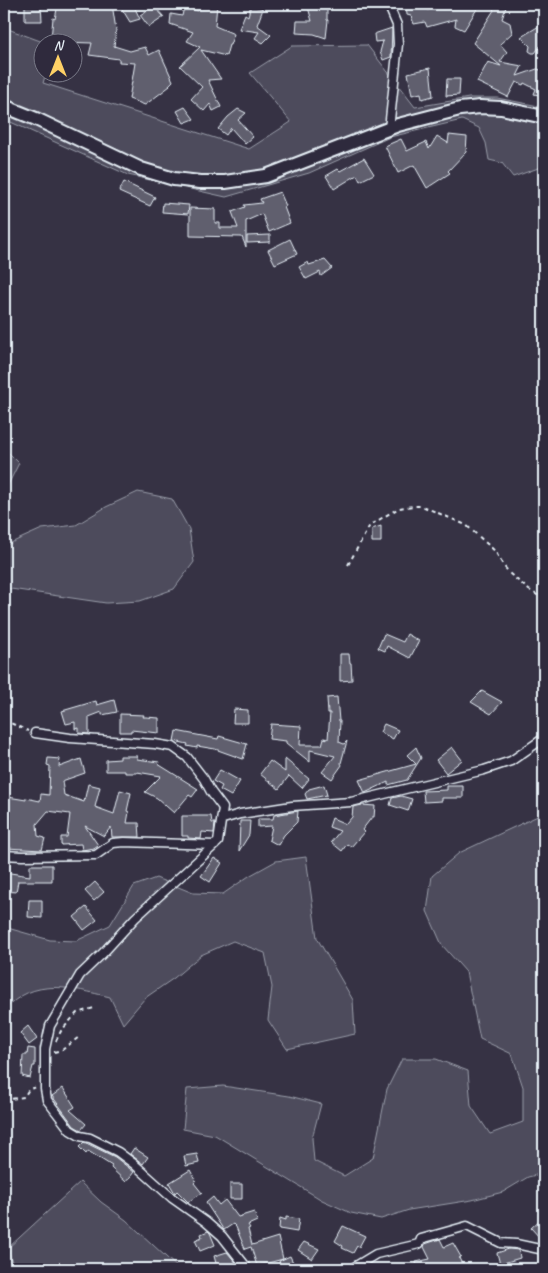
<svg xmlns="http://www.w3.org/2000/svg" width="548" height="1273" font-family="Caveat,sans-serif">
  <rect width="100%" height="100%" fill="#363244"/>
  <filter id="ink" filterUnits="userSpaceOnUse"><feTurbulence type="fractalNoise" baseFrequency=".02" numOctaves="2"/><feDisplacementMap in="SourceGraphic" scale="10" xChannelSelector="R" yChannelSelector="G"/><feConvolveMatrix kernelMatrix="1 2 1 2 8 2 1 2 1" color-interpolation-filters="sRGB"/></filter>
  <g filter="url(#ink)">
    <path fill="#4d4b5c" stroke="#9a9eaa" d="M 8,29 L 43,42 L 42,72 L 46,73 L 43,83 L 249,149 L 291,122 L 250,73 L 292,46 L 367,45 L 415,107 L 469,98 L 497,98 L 544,107 L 544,166 L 513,177 L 502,163 L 489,160 L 486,143 L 479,128 L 462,120 L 390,137 L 309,173 L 226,197 L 128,175 L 4,119 L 4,40 Z
      M 4,448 L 19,463 L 4,493 Z
      M 138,492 L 172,499 L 189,529 L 194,562 L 174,589 L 140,601 L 106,603 L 4,588 L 4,546 L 42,529 L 76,525 L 106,507 Z
      M 544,813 L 544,1173 L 528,1177 L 503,1192 L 472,1200 L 409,1210 L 381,1219 L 351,1213 L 322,1200 L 215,1135 L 183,1129 L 187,1089 L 223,1086 L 289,1096 L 321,1104 L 312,1138 L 314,1161 L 344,1176 L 373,1158 L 387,1089 L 402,1059 L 436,1059 L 468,1071 L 471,1106 L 490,1134 L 523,1122 L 523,1087 L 512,1054 L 480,1039 L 466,972 L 442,945 L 427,911 L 432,876 L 459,853 Z
      M 306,857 L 317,938 L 353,1000 L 355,1034 L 287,1049 L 268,1020 L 272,987 L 265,953 L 233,941 L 201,955 L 174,978 L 145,998 L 123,1024 L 110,997 C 72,988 33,976 4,1011 L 4,927 L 50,940 L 76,941 L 110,925 L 134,886 L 156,878 L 193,893 L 223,894 L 249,876 L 276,861 Z
      M 80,1182 L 101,1202 L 126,1220 L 179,1269 L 14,1269 L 8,1248 Z"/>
    <path fill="#605e6e" stroke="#e8f1f8" d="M 41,4 L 42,21 L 25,21 L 25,5 Z
      M 58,4 L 112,4 L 116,30 L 114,46 L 130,51 L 145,47 L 149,55 L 159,50 L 173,81 L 169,85 L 170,86 L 145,105 L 129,99 L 135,63 L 119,62 L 119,59 L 89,55 L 92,43 L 61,42 L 51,39 L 53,18 L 55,19 Z
      M 119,4 L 133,4 L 140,19 L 130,22 Z
      M 198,4 L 217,5 L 215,26 L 234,34 L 230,45 L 229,45 L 226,56 L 201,50 L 221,79 L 208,80 L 221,107 L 213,111 L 210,104 L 204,111 L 191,99 L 202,87 L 180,66 L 200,47 L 187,41 L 193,32 L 170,24 L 171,14 L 182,16 L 184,7 L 198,11 Z
      M 307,4 L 327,4 L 327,20 L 328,20 L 326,38 L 314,34 L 296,33 L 297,21 L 312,21 Z
      M 406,4 L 425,4 L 427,10 L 443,7 L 443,4 L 480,4 L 464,30 L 455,26 L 456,19 L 427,27 L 425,22 L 414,24 L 411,16 L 407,15 Z
      M 488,4 L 507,4 L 502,19 L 510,23 L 512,33 L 500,44 L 507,52 L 500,62 L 522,66 L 517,76 L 537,69 L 544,71 L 544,96 L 534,94 L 536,89 L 524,83 L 523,85 L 516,82 L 508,97 L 477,82 L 488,62 L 501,66 L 473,43 L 494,10 Z
      M 251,5 L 263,9 L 257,25 L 271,35 L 263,43 L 255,38 L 259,32 L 239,29 L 245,14 L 248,16 Z
      M 154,6 L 164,17 L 149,27 L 140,15 Z
      M 544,23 L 544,48 L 541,45 L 535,53 L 532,53 L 529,51 L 530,46 L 521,37 Z
      M 392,28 L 391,57 L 383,60 L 380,52 L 383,41 L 375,42 L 374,34 Z
      M 430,68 L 433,96 L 422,99 L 421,93 L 412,95 L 408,73 Z
      M 447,79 L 460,79 L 459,95 L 446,96 Z
      M 185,107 L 194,119 L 184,123 L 177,111 Z
      M 238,109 L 246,113 L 238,120 L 253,137 L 245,144 L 231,128 L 226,135 L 218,129 L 228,117 Z
      M 449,135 L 467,137 L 466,152 L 448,171 L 450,173 L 427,188 L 414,165 L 398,173 L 385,146 L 401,139 L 407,151 L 426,142 L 429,149 L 437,136 L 448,143 Z
      M 364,158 L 374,174 L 360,181 L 357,175 L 334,189 L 326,176 L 338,169 L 340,171 Z
      M 124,182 L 155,197 L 150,206 L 119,192 Z
      M 280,192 L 286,206 L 284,207 L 290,223 L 269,232 L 262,214 L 246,221 L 246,247 L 242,237 L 190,236 L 190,208 L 215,209 L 215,223 L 220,223 L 220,228 L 238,228 L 232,212 L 245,207 L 244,205 L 262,203 L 260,199 Z
      M 163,203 L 189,205 L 188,214 L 162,212 Z
      M 270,235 L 270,242 L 247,243 L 247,236 Z
      M 290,239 L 297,254 L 275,264 L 268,250 Z
      M 325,260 L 332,268 L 321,276 L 320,272 L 306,279 L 299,267 L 308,262 L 309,265 Z
      M 381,526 L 381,542 L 372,542 L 372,529 Z
      M 384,634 L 403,642 L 407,634 L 419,641 L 410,658 L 387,646 L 385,651 L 378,648 Z
      M 340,654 L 349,654 L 350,663 L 351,663 L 352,680 L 340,681 Z
      M 482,691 L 502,702 L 491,714 L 471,702 Z
      M 337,697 L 339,721 L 340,721 L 339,742 L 344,744 L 347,741 L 341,763 L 342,765 L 332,779 L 322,772 L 335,756 L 310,750 L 310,762 L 286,743 L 286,741 L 269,739 L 271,724 L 301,726 L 300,745 L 322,745 L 324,738 L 328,739 L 330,713 L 328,713 L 327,698 Z
      M 114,700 L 117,712 L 102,715 L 102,712 L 89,717 L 89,734 L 79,733 L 79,728 L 75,729 L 75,722 L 66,724 L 62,711 L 96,701 L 97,705 Z
      M 234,709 L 248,710 L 248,723 L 233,723 Z
      M 120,714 L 144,715 L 143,717 L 146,717 L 159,718 L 159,733 L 131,730 L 131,732 L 120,732 Z
      M 384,724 L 398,730 L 393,739 L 380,732 Z
      M 176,731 L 218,739 L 219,736 L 247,744 L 243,759 L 215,749 L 197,746 L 197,748 L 187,746 L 188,744 L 174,741 Z
      M 416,747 L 421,758 L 407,780 L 388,785 L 388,782 L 365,793 L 359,780 L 416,764 L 407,755 Z
      M 452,747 L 462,760 L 446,773 L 436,760 Z
      M 120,756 L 137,756 L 137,759 L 159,762 L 158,764 L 198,789 L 192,797 L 189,795 L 174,813 L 157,798 L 145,792 L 161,776 L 137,772 L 137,773 L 125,773 L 125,771 L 106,771 L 106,760 L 120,759 Z
      M 48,758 L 60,759 L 59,767 L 81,759 L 85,773 L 62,781 L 64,795 L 84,802 L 88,784 L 100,787 L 95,807 L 114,814 L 120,790 L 131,793 L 127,811 L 129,812 L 127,823 L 139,823 L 140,837 L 112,837 L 111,827 L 104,836 L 85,826 L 98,845 L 94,848 L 82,850 L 81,844 L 61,845 L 61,837 L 67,837 L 70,814 L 48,811 L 37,824 L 38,836 L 45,838 L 42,850 L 6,848 L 7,831 L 4,830 L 4,823 L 8,797 L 26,800 L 26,798 L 40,801 L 41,794 L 49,795 L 50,766 L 47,765 Z
      M 285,759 L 309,779 L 302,788 L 289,776 L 279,789 L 260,774 L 270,761 L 285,772 Z
      M 220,770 L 240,781 L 231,796 L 220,790 L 222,786 L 213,781 Z
      M 324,785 L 327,795 L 307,799 L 305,794 L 309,789 Z
      M 447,786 L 463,786 L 463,798 L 442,798 L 442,801 L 424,802 L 423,791 L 447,790 Z
      M 401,796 L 412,799 L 408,811 L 390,805 L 392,798 Z
      M 362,805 L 375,806 L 374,817 L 372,817 L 362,830 L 364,832 L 351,847 L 347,844 L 342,851 L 331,842 L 340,831 L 329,827 L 332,818 L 346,824 L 352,817 L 353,807 Z
      M 298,811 L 297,822 L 284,835 L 278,845 L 269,840 L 272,826 L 258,827 L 258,819 L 273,819 L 274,815 Z
      M 182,816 L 211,816 L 212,823 L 215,823 L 214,833 L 202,832 L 201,839 L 188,838 L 188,836 L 182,836 Z
      M 240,821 L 250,821 L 249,835 L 239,851 Z
      M 214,858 L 222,863 L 210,882 L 201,876 Z
      M 30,865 L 52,865 L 52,881 L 18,881 L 16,892 L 4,891 L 4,872 L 30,876 Z
      M 95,882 L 104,892 L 94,901 L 85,891 Z
      M 29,900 L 42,900 L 42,918 L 28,917 Z
      M 86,907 L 97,920 L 84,930 L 74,917 Z
      M 28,1026 L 37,1039 L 29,1045 L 20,1033 Z
      M 28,1048 L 35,1049 L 35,1066 L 33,1066 L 30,1078 L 22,1076 L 23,1055 L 27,1055 Z
      M 63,1088 L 75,1107 L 70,1110 L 86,1124 L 81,1130 L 74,1126 L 52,1096 Z
      M 84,1142 L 115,1157 L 134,1172 L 126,1182 L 111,1168 L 112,1166 L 88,1151 L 86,1154 L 79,1147 Z
      M 134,1148 L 148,1157 L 143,1164 L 130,1154 Z
      M 197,1154 L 199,1163 L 186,1166 L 184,1156 Z
      M 190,1170 L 196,1181 L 194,1183 L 202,1193 L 188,1202 L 177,1191 L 175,1193 L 169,1183 Z
      M 230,1184 L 242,1184 L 242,1199 L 230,1199 Z
      M 213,1197 L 219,1205 L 225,1200 L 238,1217 L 254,1212 L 257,1221 L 248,1225 L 250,1228 L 248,1229 L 252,1245 L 278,1237 L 283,1259 L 257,1266 L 251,1247 L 245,1249 L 236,1227 L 233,1224 L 224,1230 L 223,1229 L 206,1203 Z
      M 544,1216 L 544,1234 L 540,1238 L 531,1228 Z
      M 286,1217 L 299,1219 L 297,1232 L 279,1229 L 280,1218 L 286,1220 Z
      M 343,1226 L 365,1236 L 359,1247 L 357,1246 L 353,1253 L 342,1248 L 343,1246 L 335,1241 Z
      M 208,1231 L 210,1233 L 215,1245 L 200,1251 L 195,1240 L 202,1237 L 201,1234 Z
      M 440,1239 L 444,1247 L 453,1243 L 461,1257 L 459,1258 L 462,1264 L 452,1269 L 444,1269 L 442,1266 L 437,1269 L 417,1269 L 416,1262 L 430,1259 L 424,1247 L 425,1244 Z
      M 304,1242 L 319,1249 L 312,1259 L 298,1250 Z
      M 509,1249 L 519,1250 L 520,1258 L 500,1264 L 497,1253 Z
      M 227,1252 L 238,1265 L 239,1269 L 227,1269 L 225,1264 L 217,1267 L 214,1256 Z
      M 290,1256 L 296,1269 L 283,1269 L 279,1261 Z"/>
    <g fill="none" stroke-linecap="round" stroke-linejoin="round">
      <g stroke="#e8f1f8" stroke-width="11">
        <path id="minor" d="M 388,4 L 397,25 L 398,44 L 389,129
          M 35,733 L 70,738 L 155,744 L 173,747 L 187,757 L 204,779 L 211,792 L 223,808 L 218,842 L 135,918 L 103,953 L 80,975 L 50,1026 L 45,1049 L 45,1089 L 47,1100 L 70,1130 L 80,1136 L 90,1138 L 118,1152 L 134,1164 L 172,1198 L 206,1222 L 222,1236 L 248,1269
          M 223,819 L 240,814 L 292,806 L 351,802 L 484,770 L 511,761 L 544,738
          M 4,855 L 22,856 L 96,855 L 113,843 L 124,842 L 215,845
          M 351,1269 L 376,1254 L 419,1244 L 421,1239 L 467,1226 L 501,1243 L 516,1244 L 544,1250"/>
      </g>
      <g stroke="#e8f1f8" stroke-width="16">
        <path id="trunk" d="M 4,106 L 36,119 L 141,169 L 174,179 L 200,182 L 225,182 L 266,176 L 398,125 L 460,109 L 480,107 L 501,108 L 544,117"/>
      </g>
      <path stroke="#e8f1f8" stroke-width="2" stroke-dasharray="4 4" stroke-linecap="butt" d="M 348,565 L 370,525 L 399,508 L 413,506 L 422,506 L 466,525 L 495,551 L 503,565 L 510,574 L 529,590 L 544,599
        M 4,720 L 28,731
        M 56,1041 L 61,1031 L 77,1013 L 94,1008
        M 54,1052 L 62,1050 L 79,1037
        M 4,1100 L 24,1097 L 29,1089 L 38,1087"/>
      <use href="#minor" stroke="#2f2a3d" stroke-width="8"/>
      <use href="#trunk" stroke="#2f2a3d" stroke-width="12"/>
    </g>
  </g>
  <rect width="548" height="1273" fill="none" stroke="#2f2a3d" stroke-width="20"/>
  <rect x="10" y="10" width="528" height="1253" fill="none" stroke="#e8f1f8" stroke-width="2" filter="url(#ink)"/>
  <g transform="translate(58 58)"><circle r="24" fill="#2f2a3d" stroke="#797a88"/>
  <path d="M0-4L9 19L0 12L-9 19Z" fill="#ffd166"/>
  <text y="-8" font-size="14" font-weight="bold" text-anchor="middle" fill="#e8f1f8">N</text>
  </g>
</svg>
